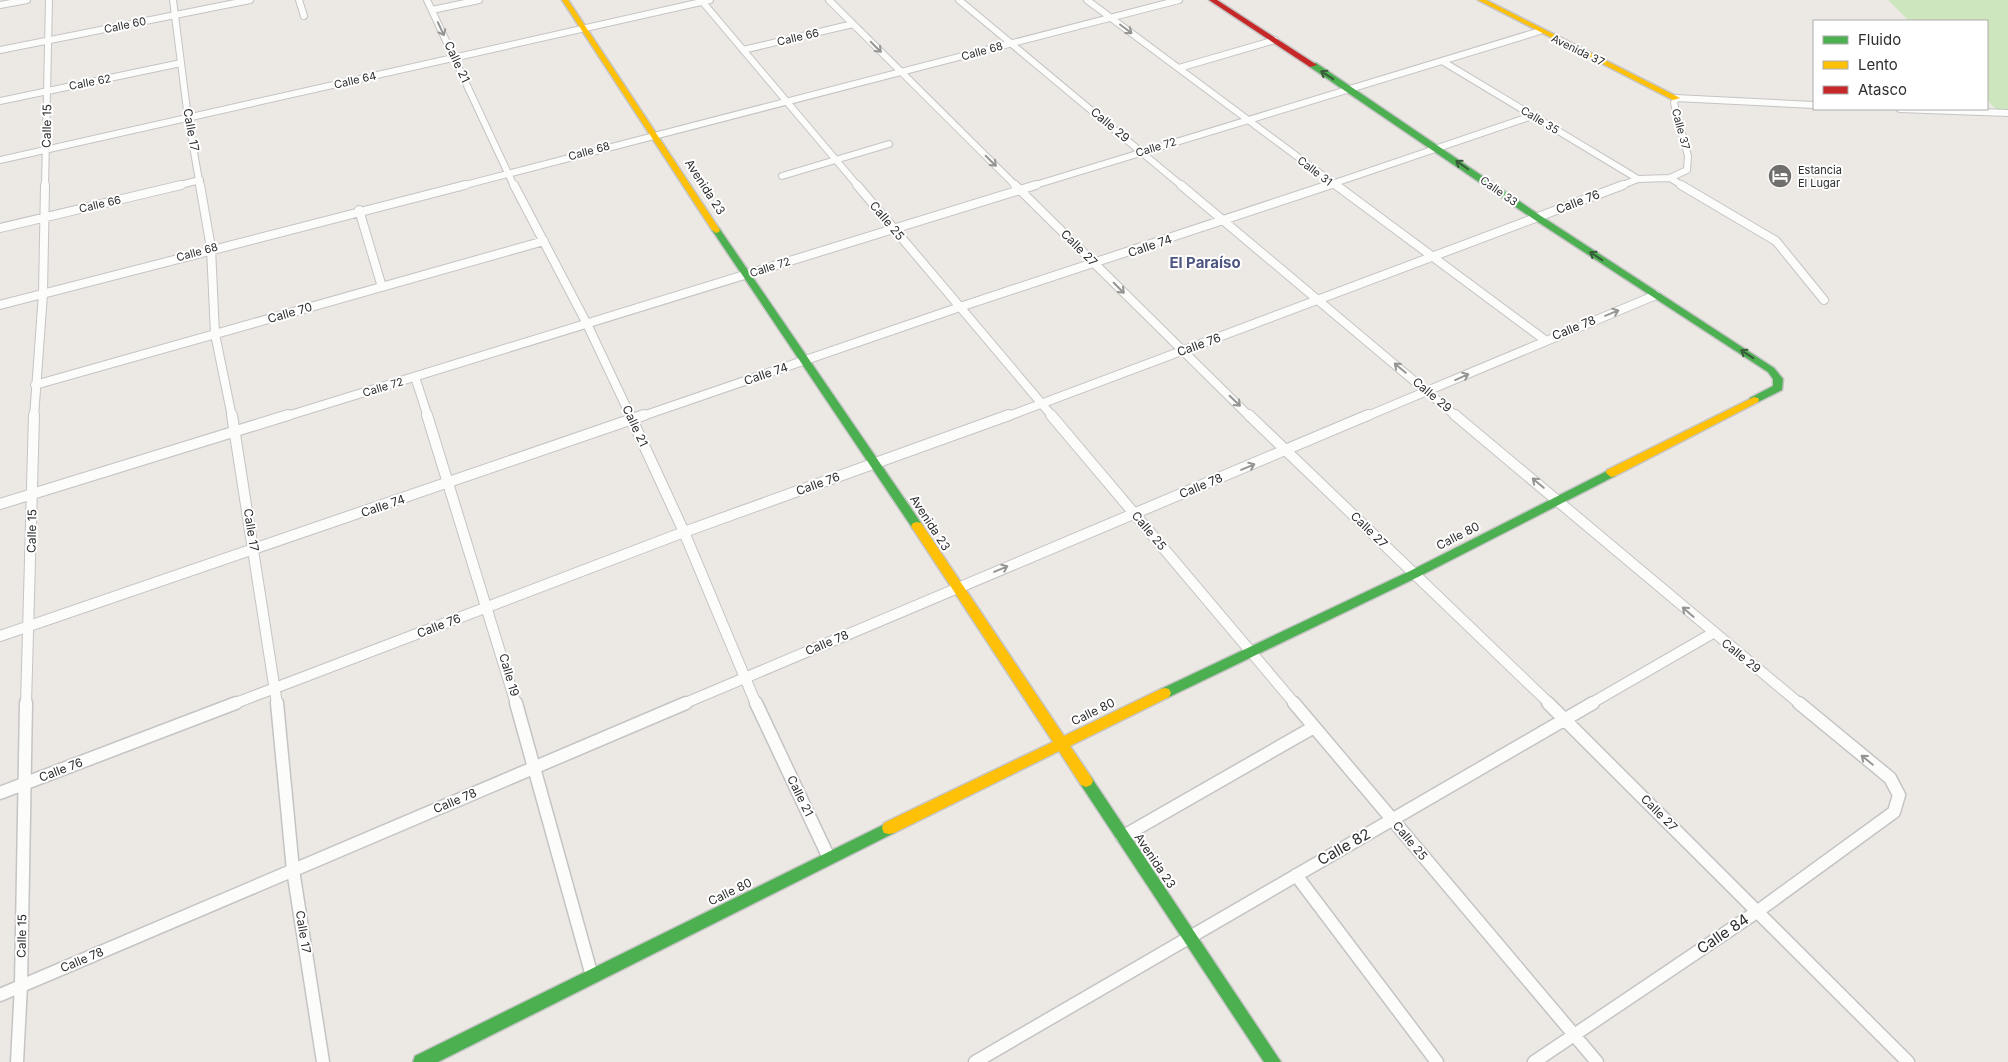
<svg xmlns="http://www.w3.org/2000/svg" width="2008" height="1062" font-family="Inter,sans-serif">
  <rect width="100%" height="100%" fill="#ece8e4"/>
  <path fill="#cee6be" d="M 1888,0 L 2008,0 L 2008,111 L 1997,110 L 1987,100 L 1987,21 L 1909,21 Z"/>
  <g fill="none" stroke-linecap="round" stroke-linejoin="round">
    <g stroke="#c5c4c5" stroke-width="8">
      <path id="street-far3" d="M 173,0 L 188,118 L 200,186
        M 299,0 L 304,16
        M 427,0 L 514,186
        M 701,0 L 858,186
        M 829,0 L 1016,186
        M 959,0 L 1182,186
        M 1087,0 L 1337,186
        M 0,5 L 27,0
        M 432,10 L 479,0
        M 0,50 L 250,0
        M 743,50 L 853,24
        M 1442,61 L 1638,179
        M 1179,68 L 1275,40
        M 0,101 L 181,63
        M 1900,109 L 2008,113
        M 0,160 L 710,0
        M 782,176 L 889,144
        M 1670,178 L 1683,186
        M 45,186 L 49,0
        M 176,186 L 200,180
        M 461,186 L 1179,0
        M 1032,186 L 1540,31
        M 1326,186 L 1532,116
        M 1620,186 L 1638,179 L 1670,178 L 1687,170 L 1688,156 L 1674,103 L 1676,98 L 1814,105"/>
    </g>
    <g stroke="#c5c4c5" stroke-width="10">
      <path id="street-far2" d="M 200,185 L 211,248 L 215,334 L 232,417
        M 514,185 L 587,324 L 631,417
        M 857,185 L 1053,417
        M 1015,185 L 1250,417
        M 1181,185 L 1457,417
        M 1336,185 L 1545,340
        M 1681,185 L 1776,241 L 1824,300
        M 359,210 L 382,287
        M 0,228 L 181,185
        M 0,305 L 465,185
        M 415,377 L 428,417
        M 35,385 L 544,241
        M 34,417 L 43,294 L 45,185
        M 284,417 L 1036,185
        M 640,417 L 960,307 L 1329,185
        M 1006,417 L 1623,185
        M 1365,417 L 1656,295"/>
    </g>
    <g stroke="#c5c4c5" stroke-width="12">
      <path id="street-far1" d="M 232,415 L 277,704
        M 427,415 L 516,704
        M 630,415 L 684,532 L 756,704
        M 1051,415 L 1295,704
        M 1249,415 L 1550,704
        M 1455,415 L 1800,704
        M 0,504 L 288,415
        M 0,636 L 644,415
        M 26,704 L 34,415
        M 233,704 L 684,532 L 1009,415
        M 683,704 L 1368,415
        M 1590,704 L 1713,633"/>
    </g>
    <g stroke="#c5c4c5" stroke-width="15">
      <path id="street" d="M 277,703 L 293,870 L 323,1062
        M 516,703 L 592,976
        M 756,703 L 829,858
        M 1294,703 L 1597,1062
        M 1548,703 L 1908,1062
        M 0,793 L 236,703
        M 1122,837 L 1314,727
        M 1296,875 L 1437,1062
        M 0,995 L 686,703
        M 17,1062 L 21,985 L 26,703
        M 975,1062 L 1593,703
        M 1534,1062 L 1758,911 L 1894,812 L 1899,795 L 1890,778 L 1799,703"/>
    </g>
    <g stroke="#c5c4c5" stroke-width="3">
      <path id="fast" d="M 1310,63 L 1316,63 L 1541,216 L 1774,368 L 1783,379 L 1782,390 L 1758,402 L 1750,402 L 1749,400 L 1750,398 L 1773,386 L 1773,379 L 1768,372 L 1535,220 L 1310,67 Z
        M 716,227 L 719,228 L 921,523 L 923,526 L 921,529 L 913,529 L 712,230 Z
        M 1611,469 L 1616,473 L 1615,476 L 1418,577 L 1169,697 L 1165,698 L 1161,697 L 1159,693 L 1161,689 L 1410,571 Z
        M 1086,775 L 1091,777 L 1281,1062 L 1264,1062 L 1081,785 L 1079,781 L 1081,777 Z
        M 889,822 L 894,823 L 896,828 L 894,833 L 438,1062 L 413,1062 L 415,1056 Z"/>
    </g>
    <g stroke="#c5c4c5" stroke-width="3">
      <path id="slow" d="M 562,0 L 568,0 L 720,230 L 719,232 L 716,233 L 712,230 Z
        M 1478,0 L 1486,0 L 1680,98 L 1673,100 Z
        M 1754,397 L 1758,398 L 1759,400 L 1758,402 L 1615,476 L 1611,477 L 1606,473 L 1607,470 Z
        M 917,522 L 921,523 L 1064,736 L 1161,689 L 1165,688 L 1169,689 L 1171,693 L 1169,697 L 1070,746 L 1091,777 L 1093,781 L 1091,785 L 1086,787 L 1081,785 L 1059,751 L 894,833 L 889,834 L 884,833 L 882,828 L 884,823 L 1053,742 L 913,529 L 911,526 L 913,523 Z"/>
    </g>
    <g stroke="#c5c4c5" stroke-width="3">
      <path id="jam" d="M 1209,0 L 1217,0 L 1317,65 L 1310,67 Z"/>
    </g>
    <use href="#street-far3" stroke="#fcfcfb" stroke-width="6"/>
    <use href="#street-far2" stroke="#fcfcfb" stroke-width="8"/>
    <use href="#street-far1" stroke="#fcfcfb" stroke-width="10"/>
    <use href="#street" stroke="#fcfcfb" stroke-width="12"/>
    <use href="#fast" fill="#4caf50" fill-rule="evenodd"/>
    <use href="#slow" fill="#ffc107" fill-rule="evenodd"/>
    <use href="#jam" fill="#c62828" fill-rule="evenodd"/>
  </g>
  <defs><path id="oneway-shaft" d="M-6 0H5M1.5-3L5.5 0L1.5 3" fill="none" stroke-width="1.6" stroke-linecap="round" stroke-linejoin="round" transform="scale(1.25)"/></defs>
  <g stroke="#959594">
    <use href="#oneway-shaft" transform="translate(441 29) rotate(65)"/>
    <use href="#oneway-shaft" transform="translate(1126 29) rotate(37)"/>
    <use href="#oneway-shaft" transform="translate(876 47) rotate(45)"/>
    <use href="#oneway-shaft" transform="translate(991 161) rotate(45)"/>
    <use href="#oneway-shaft" transform="translate(1119 288) rotate(45)"/>
    <use href="#oneway-shaft" transform="translate(1612 313) rotate(-22)"/>
    <use href="#oneway-shaft" transform="translate(1400 368) rotate(-140)"/>
    <use href="#oneway-shaft" transform="translate(1462 377) rotate(-24)"/>
    <use href="#oneway-shaft" transform="translate(1235 401) rotate(44)"/>
    <use href="#oneway-shaft" transform="translate(1248 467) rotate(-23)"/>
    <use href="#oneway-shaft" transform="translate(1538 483) rotate(-140)"/>
    <use href="#oneway-shaft" transform="translate(1001 569) rotate(-23)"/>
    <use href="#oneway-shaft" transform="translate(1688 612) rotate(-139)"/>
    <use href="#oneway-shaft" transform="translate(1867 760) rotate(-141)"/>
  </g>
  <g stroke="#385b3a">
    <use href="#oneway-shaft" transform="translate(1327 75) rotate(-147)"/>
    <use href="#oneway-shaft" transform="translate(1462 165) rotate(-145)"/>
    <use href="#oneway-shaft" transform="translate(1596 256) rotate(-147)"/>
    <use href="#oneway-shaft" transform="translate(1747 354) rotate(-147)"/>
  </g>
  <defs>
    <g id="hotel-disc" transform="scale(1.25)"><circle r="9.5" fill="#706f6e" stroke="#fff"/><path d="M-6-4.5h1.5V1H6V5H4.5V3h-9V5H-6ZM-4 0a1.8 1.8 0 1 1 3.6 0ZM.5 0V-2.5h3Q6-2.5 6 0Z" fill="#fff"/></g>
  </defs>
  <g fill-rule="evenodd">
    <use href="#hotel-disc" x="1780" y="176"/>
  </g>
  <g text-anchor="middle" stroke-width="4" stroke-linejoin="round" paint-order="stroke">
    <g font-size="11" fill="#2e2e2e" stroke="#fff">
      <text transform="translate(125 25) rotate(-12)" y="4">Calle 60</text>
      <text transform="translate(798 37) rotate(-13)" y="4">Calle 66</text>
      <text transform="translate(1578 50) rotate(26)" y="4">Avenida 37</text>
      <text transform="translate(982 51) rotate(-15)" y="4">Calle 68</text>
      <text transform="translate(355 80) rotate(-13)" y="4">Calle 64</text>
      <text transform="translate(90 82) rotate(-11)" y="4">Calle 62</text>
      <text transform="translate(1540 120) rotate(31)" y="4">Calle 35</text>
      <text transform="translate(1681 129) rotate(75)" y="4">Calle 37</text>
      <text transform="translate(1156 147) rotate(-17)" y="4">Calle 72</text>
      <text transform="translate(589 151) rotate(-15)" y="4">Calle 68</text>
      <text transform="translate(1315 171) rotate(37)" y="4">Calle 31</text>
      <text transform="translate(1499 191) rotate(35)" y="4">Calle 33</text>
      <text transform="translate(100 204) rotate(-13)" y="4">Calle 66</text>
      <text transform="translate(197 252) rotate(-15)" y="4">Calle 68</text>
      <text transform="translate(770 267) rotate(-18)" y="4">Calle 72</text>
      <text transform="translate(383 387) rotate(-17)" y="4">Calle 72</text>
    </g>
    <g font-size="11" fill="#2e2e2e" stroke="#fff" text-anchor="start">
      <text x="1798" y="174">Estancia<tspan x="1798" dy="13">El Lugar</tspan></text>
    </g>
    <g font-size="12" fill="#2e2e2e" stroke="#fff">
      <text transform="translate(457 62) rotate(65)" y="4">Calle 21</text>
      <text transform="translate(1110 125) rotate(40)" y="4">Calle 29</text>
      <text transform="translate(47 126) rotate(-89)" y="4">Calle 15</text>
      <text transform="translate(191 130) rotate(80)" y="4">Calle 17</text>
      <text transform="translate(705 187) rotate(57)" y="4">Avenida 23</text>
      <text transform="translate(1578 202) rotate(-21)" y="4">Calle 76</text>
      <text transform="translate(887 221) rotate(50)" y="4">Calle 25</text>
      <text transform="translate(1150 246) rotate(-19)" y="4">Calle 74</text>
      <text transform="translate(1079 248) rotate(45)" y="4">Calle 27</text>
      <text transform="translate(290 313) rotate(-16)" y="4">Calle 70</text>
      <text transform="translate(1574 328) rotate(-22)" y="4">Calle 78</text>
      <text transform="translate(1199 345) rotate(-20)" y="4">Calle 76</text>
      <text transform="translate(766 374) rotate(-19)" y="4">Calle 74</text>
      <text transform="translate(1432 395) rotate(40)" y="4">Calle 29</text>
      <text transform="translate(635 426) rotate(65)" y="4">Calle 21</text>
      <text transform="translate(818 484) rotate(-20)" y="4">Calle 76</text>
      <text transform="translate(1201 486) rotate(-23)" y="4">Calle 78</text>
      <text transform="translate(383 506) rotate(-19)" y="4">Calle 74</text>
      <text transform="translate(930 523) rotate(57)" y="4">Avenida 23</text>
      <text transform="translate(251 530) rotate(81)" y="4">Calle 17</text>
      <text transform="translate(1369 530) rotate(44)" y="4">Calle 27</text>
      <text transform="translate(32 531) rotate(-89)" y="4">Calle 15</text>
      <text transform="translate(1149 531) rotate(50)" y="4">Calle 25</text>
      <text transform="translate(1458 536) rotate(-27)" y="4">Calle 80</text>
      <text transform="translate(439 626) rotate(-21)" y="4">Calle 76</text>
      <text transform="translate(827 643) rotate(-23)" y="4">Calle 78</text>
      <text transform="translate(1741 656) rotate(39)" y="4">Calle 29</text>
      <text transform="translate(509 675) rotate(74)" y="4">Calle 19</text>
      <text transform="translate(1093 712) rotate(-26)" y="4">Calle 80</text>
      <text transform="translate(61 770) rotate(-21)" y="4">Calle 76</text>
      <text transform="translate(800 796) rotate(64)" y="4">Calle 21</text>
      <text transform="translate(455 801) rotate(-23)" y="4">Calle 78</text>
      <text transform="translate(1659 813) rotate(45)" y="4">Calle 27</text>
      <text transform="translate(1410 841) rotate(50)" y="4">Calle 25</text>
      <text transform="translate(1155 861) rotate(56)" y="4">Avenida 23</text>
      <text transform="translate(730 892) rotate(-26)" y="4">Calle 80</text>
      <text transform="translate(303 932) rotate(81)" y="4">Calle 17</text>
      <text transform="translate(22 936) rotate(-89)" y="4">Calle 15</text>
      <text transform="translate(82 960) rotate(-23)" y="4">Calle 78</text>
    </g>
    <g font-size="15" font-weight="bold" fill="#4d5680" stroke="#fff">
      <text x="1205" y="268">El Paraíso</text>
    </g>
    <g font-size="15" fill="#2e2e2e" stroke="#fff">
      <text transform="translate(1344 847) rotate(-30)" y="5">Calle 82</text>
      <text transform="translate(1723 934) rotate(-34)" y="5">Calle 84</text>
    </g>
  </g>
  <rect x="1813" y="20" width="175" height="90" fill="#ffffff" stroke="#ababab"/>
  <rect x="1823" y="36" width="25" height="8" fill="#4caf50" stroke="#ababab"/>
  <text x="1858" y="45" font-size="15" fill="#2e2e2e">Fluido</text>
  <rect x="1823" y="61" width="25" height="8" fill="#ffc107" stroke="#ababab"/>
  <text x="1858" y="70" font-size="15" fill="#2e2e2e">Lento</text>
  <rect x="1823" y="86" width="25" height="8" fill="#c62828" stroke="#ababab"/>
  <text x="1858" y="95" font-size="15" fill="#2e2e2e">Atasco</text>
</svg>
